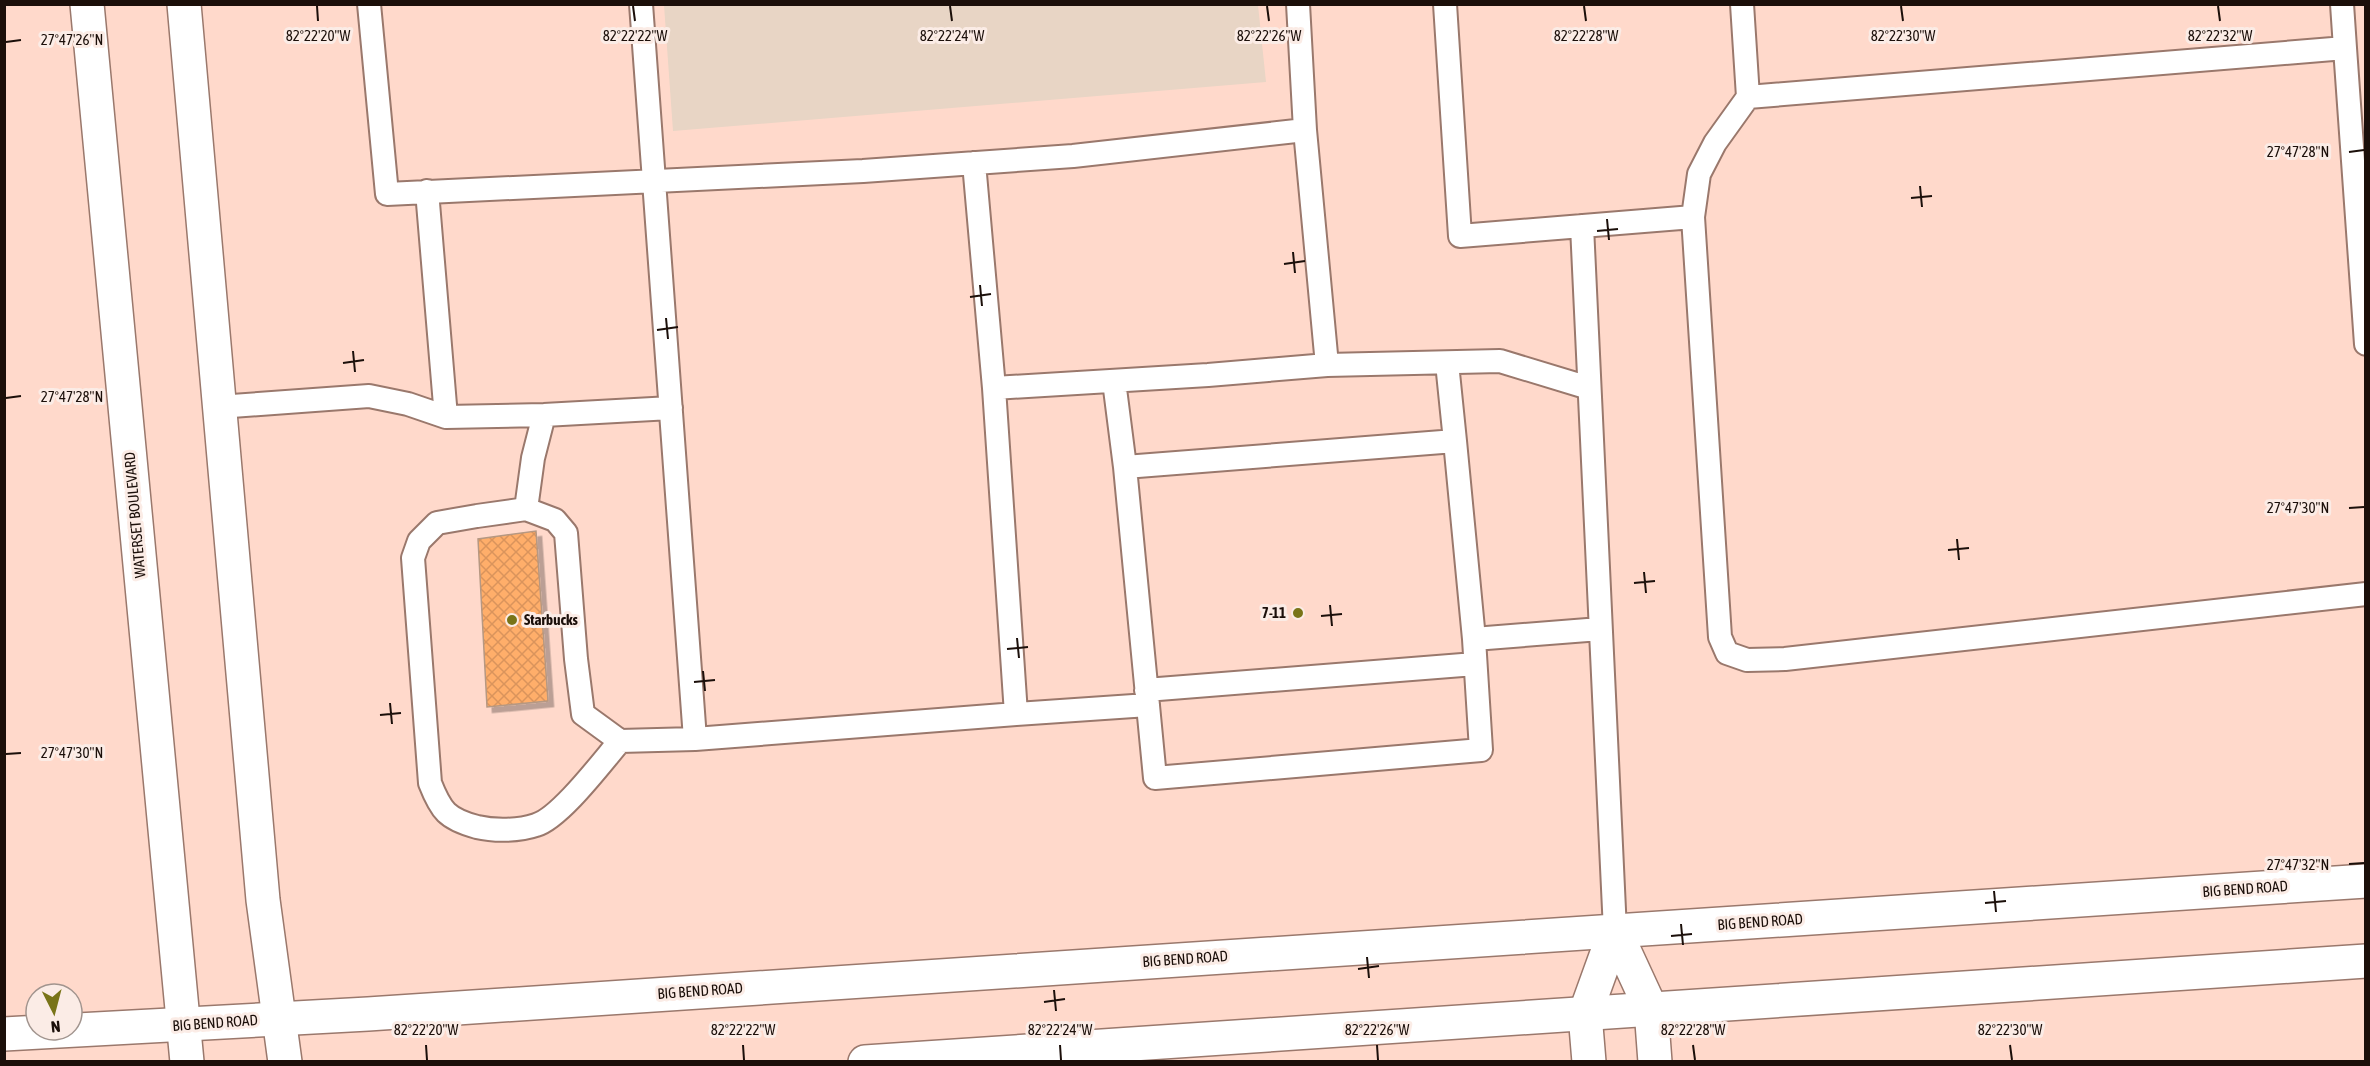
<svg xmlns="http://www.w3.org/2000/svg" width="2370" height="1066" font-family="'Asap Condensed',sans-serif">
  <defs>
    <pattern id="building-cross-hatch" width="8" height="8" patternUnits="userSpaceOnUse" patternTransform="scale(1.5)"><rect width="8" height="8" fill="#ffae6b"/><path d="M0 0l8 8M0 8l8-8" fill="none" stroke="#da945b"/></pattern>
    <filter id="shadow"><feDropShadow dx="5.5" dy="5.5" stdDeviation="0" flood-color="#0004"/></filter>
  </defs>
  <rect width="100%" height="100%" fill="#ffd9cb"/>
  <path fill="#e8d5c5" d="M 664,5 L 1258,5 L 1266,82 L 673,131 Z"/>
  <path fill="url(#building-cross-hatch)" stroke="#b69882" stroke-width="1.5" filter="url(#shadow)" d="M 536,531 L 548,701 L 487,707 L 478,539 Z"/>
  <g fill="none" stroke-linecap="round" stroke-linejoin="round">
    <g stroke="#9a786c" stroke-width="26">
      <path id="service" d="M 369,4 L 387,194 L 863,171 L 1073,156 L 1305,130 L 1327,365
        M 641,4 L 695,739 L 1016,714 L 994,388 L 974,163
        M 1298,4 L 1305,130
        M 1445,4 L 1460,236 L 1693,217 L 1699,174 L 1715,143 L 1748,97 L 1742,4
        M 2342,4 L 2345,48
        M 1748,97 L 2345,48 L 2366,344
        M 427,191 L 446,417
        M 1693,217 L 1720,637 L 1727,653 L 1747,660 L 1785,659 L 2366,594
        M 1582,226 L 1615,931
        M 1447,363 L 1455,441
        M 1114,381 L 1125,467
        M 994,388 L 1208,375 L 1327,365 L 1500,361 L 1589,388
        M 218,407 L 369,396 L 408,404 L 446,417 L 544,415 L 671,408
        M 526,509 L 533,458 L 544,415
        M 1474,639 L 1455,441 L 1125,467 L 1155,778 L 1481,750 L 1474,639 L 1600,629
        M 1146,690 L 1475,664
        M 1016,714 L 1148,705
        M 620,741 L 583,714 L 576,659 L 566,533 L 555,520 L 526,509 L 477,516 L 437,523 L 419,541 L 413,558 L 430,783 C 441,811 447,819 477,827 C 494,831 519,831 536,825 C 560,818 602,762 620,741 L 695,739"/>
    </g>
    <g stroke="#9a786c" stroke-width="36">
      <path id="minor" d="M 1615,931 L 1651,1009 L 1655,1062
        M 1589,1062 L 1585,1014 L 1615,931"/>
    </g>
    <g stroke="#9a786c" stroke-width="36">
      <path id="tertiary" d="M 87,4 L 187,1062
        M 184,4 L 263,900 L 285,1062"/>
    </g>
    <g stroke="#9a786c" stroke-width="36">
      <path id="secondary" d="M 4,1034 L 368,1014 L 2366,881
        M 865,1062 L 2366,961"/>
    </g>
    <use href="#service" stroke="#fff" stroke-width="22"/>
    <use href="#minor" stroke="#fff" stroke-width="33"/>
    <use href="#tertiary" stroke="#fff" stroke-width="33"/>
    <use href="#secondary" stroke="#fff" stroke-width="33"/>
  </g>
  <path fill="none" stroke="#1b0f0a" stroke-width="2" d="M 317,6 L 318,21M 633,6 L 635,21M 950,6 L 952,21M 1267,6 L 1269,21M 1584,6 L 1586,21M 1901,6 L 1903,21M 2218,6 L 2220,21M 6,42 L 21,40M 2349,152 L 2364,150M 1920,186 L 1922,207M 1911,198 L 1932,196M 1607,219 L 1609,240M 1597,231 L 1618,229M 1293,252 L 1295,273M 1284,264 L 1305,261M 980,285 L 982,306M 970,297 L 991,294M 666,318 L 668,339M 657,330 L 678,327M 353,351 L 355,372M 343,363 L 364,360M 6,398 L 21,396M 2349,508 L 2364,507M 1957,539 L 1959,560M 1948,550 L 1969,548M 1644,572 L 1646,593M 1634,583 L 1655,581M 1330,605 L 1332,626M 1321,616 L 1342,614M 1017,638 L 1019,658M 1007,649 L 1028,647M 703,671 L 705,691M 694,682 L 715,680M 390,703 L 392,724M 380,715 L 401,713M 6,754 L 21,753M 2349,864 L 2364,863M 1994,891 L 1996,912M 1985,903 L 2006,901M 1681,924 L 1683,945M 1671,936 L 1692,934M 1367,957 L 1369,978M 1358,969 L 1379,966M 1054,990 L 1056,1011M 1044,1002 L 1065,999M 426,1045 L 427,1060M 743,1045 L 744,1060M 1060,1045 L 1061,1060M 1377,1045 L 1378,1060M 1693,1045 L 1695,1060M 2010,1045 L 2012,1060"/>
  <g fill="#797418" stroke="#fbece6" stroke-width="2">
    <circle cx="1298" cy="613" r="6"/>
    <circle cx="512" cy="620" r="6"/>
  </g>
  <g text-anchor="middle" stroke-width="6" stroke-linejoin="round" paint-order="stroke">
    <g font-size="15" fill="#1b0f0a" stroke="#fbece6">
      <text transform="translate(135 515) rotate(-95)" y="5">WATERSET BOULEVARD</text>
      <text transform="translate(2245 889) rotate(-4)" y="5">BIG BEND ROAD</text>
      <text transform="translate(1760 922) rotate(-4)" y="5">BIG BEND ROAD</text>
      <text transform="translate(1185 959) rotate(-4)" y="5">BIG BEND ROAD</text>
      <text transform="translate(700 991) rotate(-4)" y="5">BIG BEND ROAD</text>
      <text transform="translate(215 1023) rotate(-4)" y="5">BIG BEND ROAD</text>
    </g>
    <g font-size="15" font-weight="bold" fill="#1b0f0a" stroke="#fbece6" text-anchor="end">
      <text x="1286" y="618">7-11</text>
      <text x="524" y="625" text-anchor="start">Starbucks</text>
    </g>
  </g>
  <g font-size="15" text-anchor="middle" fill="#1b0f0a" stroke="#fbece6" stroke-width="6" stroke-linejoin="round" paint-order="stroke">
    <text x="318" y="41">82°22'20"W</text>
    <text x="635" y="41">82°22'22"W</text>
    <text x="952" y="41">82°22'24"W</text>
    <text x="1269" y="41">82°22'26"W</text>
    <text x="1586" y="41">82°22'28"W</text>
    <text x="1903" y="41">82°22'30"W</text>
    <text x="2220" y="41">82°22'32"W</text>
    <text x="72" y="45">27°47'26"N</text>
    <text x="2298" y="157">27°47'28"N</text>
    <text x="72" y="402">27°47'28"N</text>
    <text x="2298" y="513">27°47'30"N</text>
    <text x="72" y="758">27°47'30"N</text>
    <text x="2298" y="870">27°47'32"N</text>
    <text x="426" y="1035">82°22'20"W</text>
    <text x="743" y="1035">82°22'22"W</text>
    <text x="1060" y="1035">82°22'24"W</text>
    <text x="1377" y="1035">82°22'26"W</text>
    <text x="1693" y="1035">82°22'28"W</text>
    <text x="2010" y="1035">82°22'30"W</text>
  </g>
  <rect width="2370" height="1066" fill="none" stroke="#1b0f0a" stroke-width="12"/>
  <g transform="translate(54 1012) rotate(174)"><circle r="28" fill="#fbece6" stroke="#a1948e" stroke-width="1.5"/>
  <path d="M0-4.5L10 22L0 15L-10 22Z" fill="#797418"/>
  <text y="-9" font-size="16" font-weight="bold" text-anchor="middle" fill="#1b0f0a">N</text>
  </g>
</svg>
